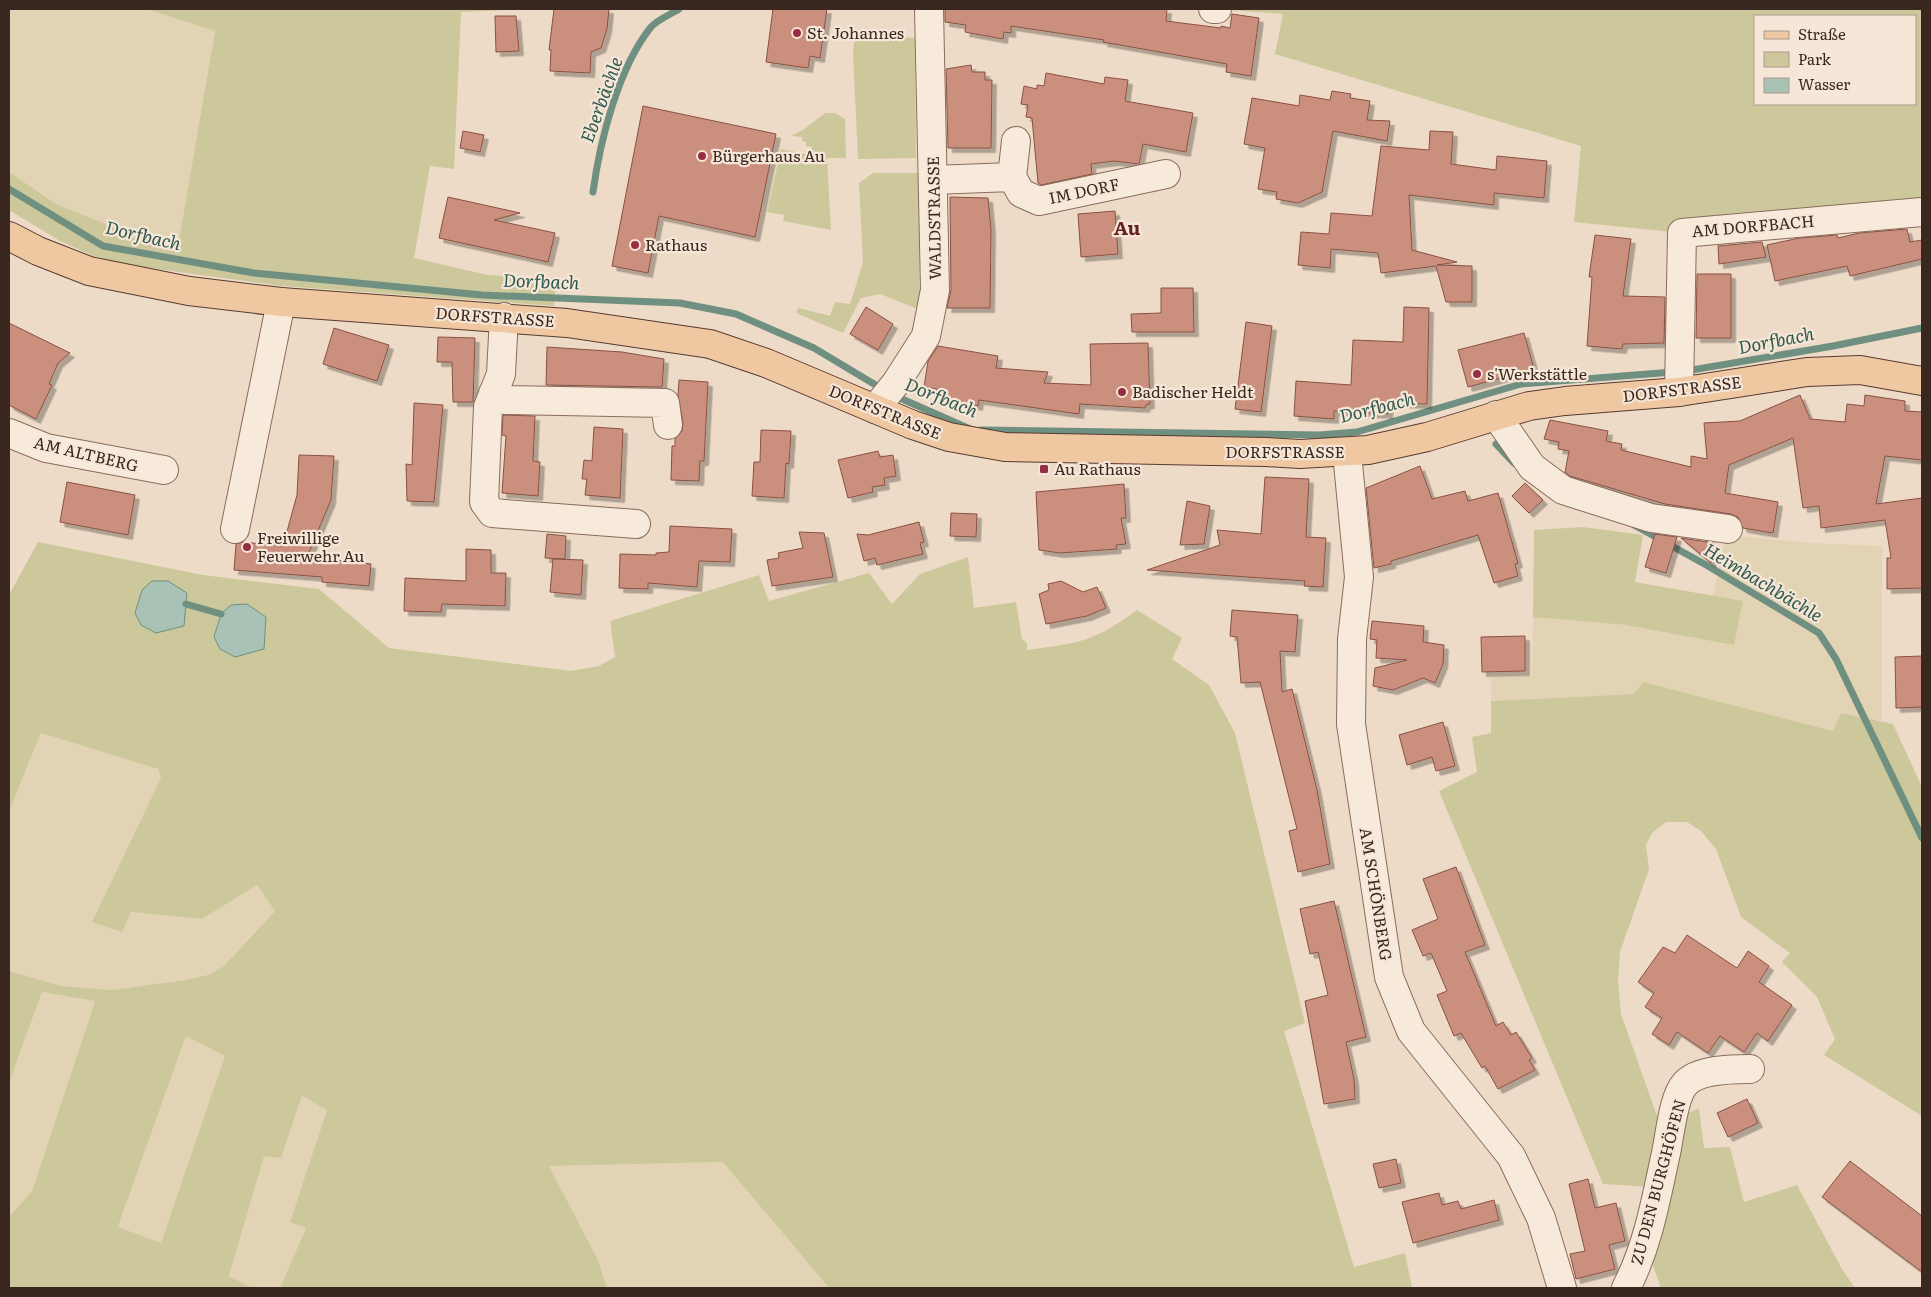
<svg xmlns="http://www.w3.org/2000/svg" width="1931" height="1297" font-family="Literata,serif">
  <defs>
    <filter id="shadow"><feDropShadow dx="4.5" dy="4.5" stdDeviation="0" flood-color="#0004"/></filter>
  </defs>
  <rect width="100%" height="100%" fill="#eedbc7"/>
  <path fill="#e3d3b5" d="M 9,9 L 146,9 L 215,31 L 178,246 L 134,238 L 101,222 L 56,204 L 9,172 Z
    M 1726,535 L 1813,543 L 1882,546 L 1882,721 L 1841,713 L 1834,731 L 1643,682 L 1634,694 L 1491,701 L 1491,677 L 1532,676 L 1533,617 L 1626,625 L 1743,601 L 1713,596 Z
    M 41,733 L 158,769 L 161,778 L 93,922 L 131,912 L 202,919 L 257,885 L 275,911 L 224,966 L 208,975 L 185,980 L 113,990 L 62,986 L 9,971 L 9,811 Z
    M 42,992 L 95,1000 L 32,1191 L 9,1217 L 9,1083 Z
    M 186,1036 L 226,1056 L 162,1243 L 118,1228 Z
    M 302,1096 L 327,1110 L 290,1222 L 306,1228 L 280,1288 L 253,1288 L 229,1276 L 264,1155 L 281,1158 Z
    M 723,1162 L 829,1288 L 607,1288 L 598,1260 L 549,1166 Z"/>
  <path fill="#ccc89b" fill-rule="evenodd" d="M 146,9 L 531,9 L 461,12 L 454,169 L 430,166 L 414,258 L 488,275 L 556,278 L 554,306 L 282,286 L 134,266 L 93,256 L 60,241 L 9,210 L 9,172 L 56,204 L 101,222 L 134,238 L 178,246 L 215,31 Z
    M 1217,9 L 1922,9 L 1922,212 L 1682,233 L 1574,222 L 1581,146 L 1275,54 L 1283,14 ZM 1755,16 L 1915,16 L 1915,104 L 1755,104 Z
    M 855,33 L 915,38 L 916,158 L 858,159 L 853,54 Z
    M 825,113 L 835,113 L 845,119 L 846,158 L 827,158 L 831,230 L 783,221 L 784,215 L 767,212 L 781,149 L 814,156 L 815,151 L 811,151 L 812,147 L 806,146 L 806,142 L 802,141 L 802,137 L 791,136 L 803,130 Z
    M 873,173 L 918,173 L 920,310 L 880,294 L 861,298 L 843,333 L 796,313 L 798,308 L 830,316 L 835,302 L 850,304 L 863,263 L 859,183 Z
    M 1583,527 L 1643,535 L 1635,582 L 1743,601 L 1734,645 L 1626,625 L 1533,617 L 1534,530 Z
    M 38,542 L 203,575 L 319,589 L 389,648 L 571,671 L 599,666 L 615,657 L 610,621 L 759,575 L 769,601 L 869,573 L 892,604 L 920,574 L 968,557 L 974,608 L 1016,602 L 1022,639 L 1027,643 L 1027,650 C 1079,643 1094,642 1137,610 L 1182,638 L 1172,659 L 1209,685 L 1235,733 L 1305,1023 L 1284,1031 L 1354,1267 L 1405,1253 L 1412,1288 L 829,1288 L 723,1162 L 549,1166 L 598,1260 L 607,1288 L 280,1288 L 306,1228 L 290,1222 L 327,1110 L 302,1096 L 281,1158 L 264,1156 L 229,1276 L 253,1288 L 9,1288 L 9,1217 L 32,1191 L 95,1001 L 42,992 L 9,1083 L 9,971 L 62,986 L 113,990 L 185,980 L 208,975 L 224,966 L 275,911 L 257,885 L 202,919 L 131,912 L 122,932 L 92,922 L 161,778 L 158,769 L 41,733 L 9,811 L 9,595 ZM 247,604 L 220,649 L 214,637 L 221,614 L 231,605 ZM 186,1036 L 225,1056 L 161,1243 L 118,1227 Z
    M 1643,682 L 1833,731 L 1841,713 L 1893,724 L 1922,787 L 1922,1116 L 1824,1055 L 1835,1039 L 1817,997 L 1782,962 L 1790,953 L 1741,917 L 1716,849 L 1701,831 L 1687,822 L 1666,822 L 1652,833 L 1646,845 L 1649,869 L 1620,952 L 1618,979 L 1621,1014 L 1663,1133 L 1652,1187 L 1603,1184 L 1439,791 L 1477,772 L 1472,737 L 1491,733 L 1491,701 L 1634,694 Z
    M 1699,1108 L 1704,1148 L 1730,1147 L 1744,1202 L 1797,1185 L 1842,1269 L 1855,1288 L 1661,1288 L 1651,1260 L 1686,1114 Z"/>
  <path fill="#a8c2b5" stroke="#6f9081" d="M 152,581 L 168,581 L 187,593 L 184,626 L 156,633 L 141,625 L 135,613 L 142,590 Z
    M 247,604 L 266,617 L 264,649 L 235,657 L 220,649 L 214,637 L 221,614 L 231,605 Z"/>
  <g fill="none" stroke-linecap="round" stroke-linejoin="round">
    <path stroke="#6f9081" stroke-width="7" d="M 9,189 L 103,246 L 254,273 L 482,295 L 680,303 L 736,314 L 814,348 L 884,390
      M 593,192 C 600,141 618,68 651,27 C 657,20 671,14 679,9
      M 1686,371 L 1833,346 L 1922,328
      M 893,395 L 970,429
      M 981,430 L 1320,435 L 1357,432 L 1521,384 L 1673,372
      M 1496,444 L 1514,463
      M 1634,525 L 1708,566 L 1819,633 L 1836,659 L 1922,838
      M 186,604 L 221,614"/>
  </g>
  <path fill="#cb8f7e" stroke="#885143" filter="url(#shadow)" d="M 554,9 L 609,9 L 607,29 L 601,48 L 591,52 L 590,73 L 550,71 L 551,50 L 549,50 Z
    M 773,9 L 827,9 L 820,58 L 810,56 L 808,68 L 766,62 Z
    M 945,9 L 1167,9 L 1166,21 L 1221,28 L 1221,26 L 1230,28 L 1232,14 L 1259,18 L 1251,76 L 1226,72 L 1227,64 L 1103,42 L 1104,40 L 1011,26 L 1011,33 L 1004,32 L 1003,39 L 965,32 L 966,25 L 945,22 Z
    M 495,16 L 516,16 L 519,51 L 496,52 Z
    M 971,65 L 972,72 L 985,72 L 985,80 L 992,80 L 991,148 L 948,148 L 946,69 Z
    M 1046,73 L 1104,84 L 1105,77 L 1128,80 L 1125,101 L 1193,113 L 1186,152 L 1143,144 L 1139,164 L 1114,161 L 1091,164 L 1092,174 L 1041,185 L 1038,183 L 1032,118 L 1026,117 L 1028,105 L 1021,104 L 1024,86 L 1037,89 L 1037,85 L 1044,86 Z
    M 1332,91 L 1351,94 L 1350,98 L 1370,101 L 1367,120 L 1390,121 L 1387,141 L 1333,131 L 1322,192 L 1298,203 L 1276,199 L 1277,192 L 1258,189 L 1265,148 L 1244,144 L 1252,98 L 1299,106 L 1300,95 L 1330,100 Z
    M 643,106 L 776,134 L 755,237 L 659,216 L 648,273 L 612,266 Z
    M 463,131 L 484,135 L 480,152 L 460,148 Z
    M 1430,131 L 1453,132 L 1451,164 L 1496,170 L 1497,156 L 1547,161 L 1544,198 L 1494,193 L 1494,205 L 1409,195 L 1412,250 L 1457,262 L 1437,265 L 1472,266 L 1472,302 L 1446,302 L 1436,266 L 1381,273 L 1378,253 L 1331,249 L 1330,268 L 1298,265 L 1301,232 L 1329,234 L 1331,213 L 1372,216 L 1381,146 L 1429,150 Z
    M 448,197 L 520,213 L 494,220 L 555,233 L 548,262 L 439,238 Z
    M 950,197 L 988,198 L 991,229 L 990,308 L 947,308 L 951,290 Z
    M 1115,211 L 1118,254 L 1081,257 L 1078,214 Z
    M 1907,229 L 1910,242 L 1922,240 L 1922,259 L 1850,276 L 1847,266 L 1775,281 L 1767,245 L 1799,238 L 1837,235 L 1838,238 L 1859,233 Z
    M 1595,235 L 1631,239 L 1623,296 L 1665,297 L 1664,343 L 1623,344 L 1622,349 L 1587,346 L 1592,277 L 1589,277 Z
    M 1762,242 L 1766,257 L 1719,264 L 1718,246 Z
    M 1697,274 L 1731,274 L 1731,338 L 1696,338 Z
    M 1161,288 L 1193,288 L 1194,332 L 1132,332 L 1131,314 L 1161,313 Z
    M 866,307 L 893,324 L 878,350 L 850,334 Z
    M 1404,307 L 1429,308 L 1427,404 L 1389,403 L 1388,414 L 1334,411 L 1334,419 L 1294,416 L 1296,381 L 1351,385 L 1353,340 L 1403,342 Z
    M 1246,322 L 1272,326 L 1261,412 L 1235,409 Z
    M 9,323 L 70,353 L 58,363 L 49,384 L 52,385 L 36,419 L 9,405 Z
    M 334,328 L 389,345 L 377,381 L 323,364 Z
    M 1524,333 L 1534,369 L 1468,387 L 1458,350 Z
    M 438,337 L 475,338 L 473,402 L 453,402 L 452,362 L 437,362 Z
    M 1148,343 L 1150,404 L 1146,405 L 1145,408 L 1080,404 L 1079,414 L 979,400 L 978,406 L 946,400 L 948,391 L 924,387 L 928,361 L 938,346 L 998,356 L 996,368 L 1048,372 L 1044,383 L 1091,385 L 1090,344 Z
    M 547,347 L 622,352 L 664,359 L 662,387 L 546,385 Z
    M 679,380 L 708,382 L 704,461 L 700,461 L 699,481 L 671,480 L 672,446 L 675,446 L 675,438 L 682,431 L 683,423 L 678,395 Z
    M 1800,395 L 1810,419 L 1845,422 L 1847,404 L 1864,406 L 1865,395 L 1905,401 L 1905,411 L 1922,412 L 1922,460 L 1885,456 L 1876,504 L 1922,498 L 1922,588 L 1887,589 L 1887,558 L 1891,558 L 1885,520 L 1821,528 L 1819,506 L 1803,508 L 1793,438 L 1729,465 L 1725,493 L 1778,502 L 1773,533 L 1743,528 L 1738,517 L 1731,514 L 1665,504 L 1570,476 L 1565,472 L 1569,451 L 1558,449 L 1559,442 L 1544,439 L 1550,420 L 1608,431 L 1606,441 L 1622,444 L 1621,450 L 1691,467 L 1691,456 L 1707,459 L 1704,423 L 1740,421 Z
    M 414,403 L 443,405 L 434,502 L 407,501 L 406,464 L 412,465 Z
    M 503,415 L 535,416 L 533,461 L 540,462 L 538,496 L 502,493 L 506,436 L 502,435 Z
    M 594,427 L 623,429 L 620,498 L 585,495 L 587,479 L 582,479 L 584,460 L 592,461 Z
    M 761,430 L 791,431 L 789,464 L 786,463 L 784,498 L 752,496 L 754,462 L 760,462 Z
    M 878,451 L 880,457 L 893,455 L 896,476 L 884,478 L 885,485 L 872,487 L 873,492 L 848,498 L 838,460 Z
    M 299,455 L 334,456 L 331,500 L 307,557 L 371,564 L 369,586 L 322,582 L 322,577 L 234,570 L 236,544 L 242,542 L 283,546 L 297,495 Z
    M 1420,466 L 1432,499 L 1465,491 L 1468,501 L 1498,493 L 1518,563 L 1515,564 L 1518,576 L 1494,583 L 1478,535 L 1391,561 L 1391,564 L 1374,568 L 1366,488 Z
    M 1265,477 L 1309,479 L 1306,537 L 1326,538 L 1323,587 L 1304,586 L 1305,581 L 1147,570 L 1220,545 L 1217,530 L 1261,534 Z
    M 67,482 L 135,495 L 128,535 L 60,522 Z
    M 1525,483 L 1543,500 L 1529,513 L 1512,496 Z
    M 1124,484 L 1126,518 L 1121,518 L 1126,544 L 1116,545 L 1117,549 L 1060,553 L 1039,550 L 1036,492 Z
    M 1187,501 L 1210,506 L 1204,544 L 1180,545 Z
    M 951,513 L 977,514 L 976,537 L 950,536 Z
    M 919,522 L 924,542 L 920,543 L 923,554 L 877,565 L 875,558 L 864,561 L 857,534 L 868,535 Z
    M 670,526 L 732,529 L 730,562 L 699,561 L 697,587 L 648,583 L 648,589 L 619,588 L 620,554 L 656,555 L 656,553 L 669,552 Z
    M 799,532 L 824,533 L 833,577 L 772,586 L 767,560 L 779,558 L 778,553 L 803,548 Z
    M 547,534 L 566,536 L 565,559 L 545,558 Z
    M 1655,534 L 1677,537 L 1666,573 L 1645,567 Z
    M 1681,538 L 1714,543 L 1711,563 Z
    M 466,549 L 491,550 L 491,573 L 506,573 L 505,606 L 442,604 L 441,612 L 404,611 L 405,578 L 466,581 Z
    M 553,559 L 583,560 L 581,595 L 550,592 Z
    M 1061,581 L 1083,592 L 1097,587 L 1106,608 L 1087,616 L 1046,624 L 1039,594 L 1049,590 L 1048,584 Z
    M 1232,610 L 1298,615 L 1295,652 L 1280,651 L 1282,692 L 1292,689 L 1317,790 L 1330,864 L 1298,872 L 1289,831 L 1297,829 L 1260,682 L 1241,683 L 1237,637 L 1230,636 Z
    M 1372,621 L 1424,626 L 1423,642 L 1444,645 L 1443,664 L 1435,683 L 1423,678 L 1393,690 L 1373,686 L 1375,668 L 1407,660 L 1376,658 L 1377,640 L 1370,639 Z
    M 1525,636 L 1525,671 L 1482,672 L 1481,637 Z
    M 1922,656 L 1922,707 L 1896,708 L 1895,657 Z
    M 1443,722 L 1455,766 L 1436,771 L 1432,757 L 1407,765 L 1399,735 Z
    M 1456,867 L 1485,945 L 1465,952 L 1496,1026 L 1503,1022 L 1511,1035 L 1516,1032 L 1532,1058 L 1529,1060 L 1535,1070 L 1498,1089 L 1485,1066 L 1482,1068 L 1461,1033 L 1454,1036 L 1437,995 L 1447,991 L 1431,953 L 1423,956 L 1412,930 L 1438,919 L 1423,879 Z
    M 1334,901 L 1366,1037 L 1346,1042 L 1354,1079 L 1355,1099 L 1324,1104 L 1305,1001 L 1328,995 L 1318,952 L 1310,954 L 1300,909 Z
    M 1687,935 L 1737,968 L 1748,951 L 1769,966 L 1759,982 L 1792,1005 L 1768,1041 L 1757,1033 L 1744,1052 L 1720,1036 L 1708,1053 L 1677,1032 L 1669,1045 L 1652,1034 L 1662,1018 L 1645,1007 L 1654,993 L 1638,982 L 1663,947 L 1675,953 Z
    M 1747,1099 L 1758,1123 L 1728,1137 L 1717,1113 Z
    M 1396,1159 L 1401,1183 L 1379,1188 L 1373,1164 Z
    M 1850,1161 L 1922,1216 L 1922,1272 L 1822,1197 Z
    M 1588,1179 L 1595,1208 L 1616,1203 L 1625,1241 L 1609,1245 L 1615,1269 L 1576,1279 L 1570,1254 L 1585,1251 L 1569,1184 Z
    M 1439,1193 L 1442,1205 L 1458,1201 L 1461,1209 L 1494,1200 L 1499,1220 L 1413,1243 L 1402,1202 Z"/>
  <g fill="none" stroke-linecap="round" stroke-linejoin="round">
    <g stroke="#896c5d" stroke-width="30">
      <path id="minor" d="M 1213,9 L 1217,9
        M 1012,177 L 1016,141
        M 933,180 L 1012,177 L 1021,193 L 1039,201 L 1166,174
        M 504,317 L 501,374 L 488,407 L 484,502 L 492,513 L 636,524
        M 1679,392 L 1682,233 L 1922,212
        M 493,393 L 505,400 L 665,403 L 668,425
        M 875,409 L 896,383 L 926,336 L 935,290 L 929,9
        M 1496,415 L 1532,467 L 1563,490 L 1651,518 L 1728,529
        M 9,433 L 46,448 L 164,470
        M 1347,453 L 1359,577 L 1352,639 L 1351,724 L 1389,977 L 1411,1031 L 1511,1156 L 1541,1218 L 1562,1288
        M 235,529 L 281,302
        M 1626,1288 C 1648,1246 1656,1199 1666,1153 C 1670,1135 1673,1097 1685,1084 C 1698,1069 1733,1069 1750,1069"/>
    </g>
    <g stroke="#573b31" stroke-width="30">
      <path id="major" d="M 9,236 L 38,251 L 89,271 L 189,291 L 281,302 L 567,323 L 710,344 L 766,363 L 913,425 L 949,437 L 1005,447 L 1266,452 L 1300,454 L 1368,450 L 1427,437 L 1529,406 L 1565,401 L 1679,392 L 1807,372 L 1860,370 L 1922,381"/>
    </g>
    <use href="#minor" stroke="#f8eadb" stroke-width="28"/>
    <use href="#major" stroke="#efc7a1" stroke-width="28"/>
  </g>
  <g fill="#972e44" stroke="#f5e6d7" stroke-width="2">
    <circle cx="797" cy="33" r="5"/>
    <circle cx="702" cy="156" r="5"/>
    <circle cx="635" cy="245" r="5"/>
    <circle cx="1477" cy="374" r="5"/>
    <circle cx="1122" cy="392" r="5"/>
    <rect x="1039" y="464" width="10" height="10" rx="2.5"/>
    <circle cx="247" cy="547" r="5"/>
  </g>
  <g text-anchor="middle" stroke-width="4.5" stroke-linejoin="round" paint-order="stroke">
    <g font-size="16" fill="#3a2820" stroke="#f5e6d7" text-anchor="start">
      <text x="807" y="39">St. Johannes</text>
      <text x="712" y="162">Bürgerhaus Au</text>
      <text x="645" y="251">Rathaus</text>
      <text x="1487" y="380">s'Werkstättle</text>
      <text x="1132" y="398">Badischer Heldt</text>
      <text x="1054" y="475">Au Rathaus</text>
      <text x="257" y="544">Freiwillige<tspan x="257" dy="18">Feuerwehr Au</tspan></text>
    </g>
    <g font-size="16" fill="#3a2820" stroke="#f5e6d7">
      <text transform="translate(1084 191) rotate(-12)" y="6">IM DORF</text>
      <text transform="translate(934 218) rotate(-91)" y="6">WALDSTRASSE</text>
      <text transform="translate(1753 226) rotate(-5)" y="6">AM DORFBACH</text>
      <text transform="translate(495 317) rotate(4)" y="6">DORFSTRASSE</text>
      <text transform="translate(1682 389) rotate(-7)" y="6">DORFSTRASSE</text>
      <text transform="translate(885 412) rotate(22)" y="6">DORFSTRASSE</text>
      <text x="1285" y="458">DORFSTRASSE</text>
      <text transform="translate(86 454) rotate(13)" y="6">AM ALTBERG</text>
      <text transform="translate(1376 894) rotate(81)" y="6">AM SCHÖNBERG</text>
      <text transform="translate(1658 1182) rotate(-75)" y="6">ZU DEN BURGHÖFEN</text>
    </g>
    <g font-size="18" font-style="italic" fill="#30594e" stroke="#f5e6d7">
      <text transform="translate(602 100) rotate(-70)" y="6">Eberbächle</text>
      <text transform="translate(143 236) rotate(13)" y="6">Dorfbach</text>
      <text transform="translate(541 282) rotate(2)" y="6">Dorfbach</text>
      <text transform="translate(1776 341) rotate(-11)" y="6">Dorfbach</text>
      <text transform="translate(941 398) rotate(22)" y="6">Dorfbach</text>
      <text transform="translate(1377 408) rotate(-14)" y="6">Dorfbach</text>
      <text transform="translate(1763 583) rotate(31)" y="6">Heimbachbächle</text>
    </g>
    <g font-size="19" font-weight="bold" fill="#652121" stroke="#f5e6d7">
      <text x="1127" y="235">Au</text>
    </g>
  </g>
  <rect width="1931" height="1297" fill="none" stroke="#3a2820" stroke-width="20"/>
  <rect x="1754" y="15" width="162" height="90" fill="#f5e6d7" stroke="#aa9a8e"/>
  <rect x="1764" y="31" width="25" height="8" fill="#efc7a1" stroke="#aa9a8e"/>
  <text x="1798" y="40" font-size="15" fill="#3a2820">Straße</text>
  <rect x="1764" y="52" width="25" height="15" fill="#ccc89b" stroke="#aa9a8e"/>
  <text x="1798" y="65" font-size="15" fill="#3a2820">Park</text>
  <rect x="1764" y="78" width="25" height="15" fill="#a8c2b5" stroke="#aa9a8e"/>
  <text x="1798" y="90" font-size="15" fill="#3a2820">Wasser</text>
</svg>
